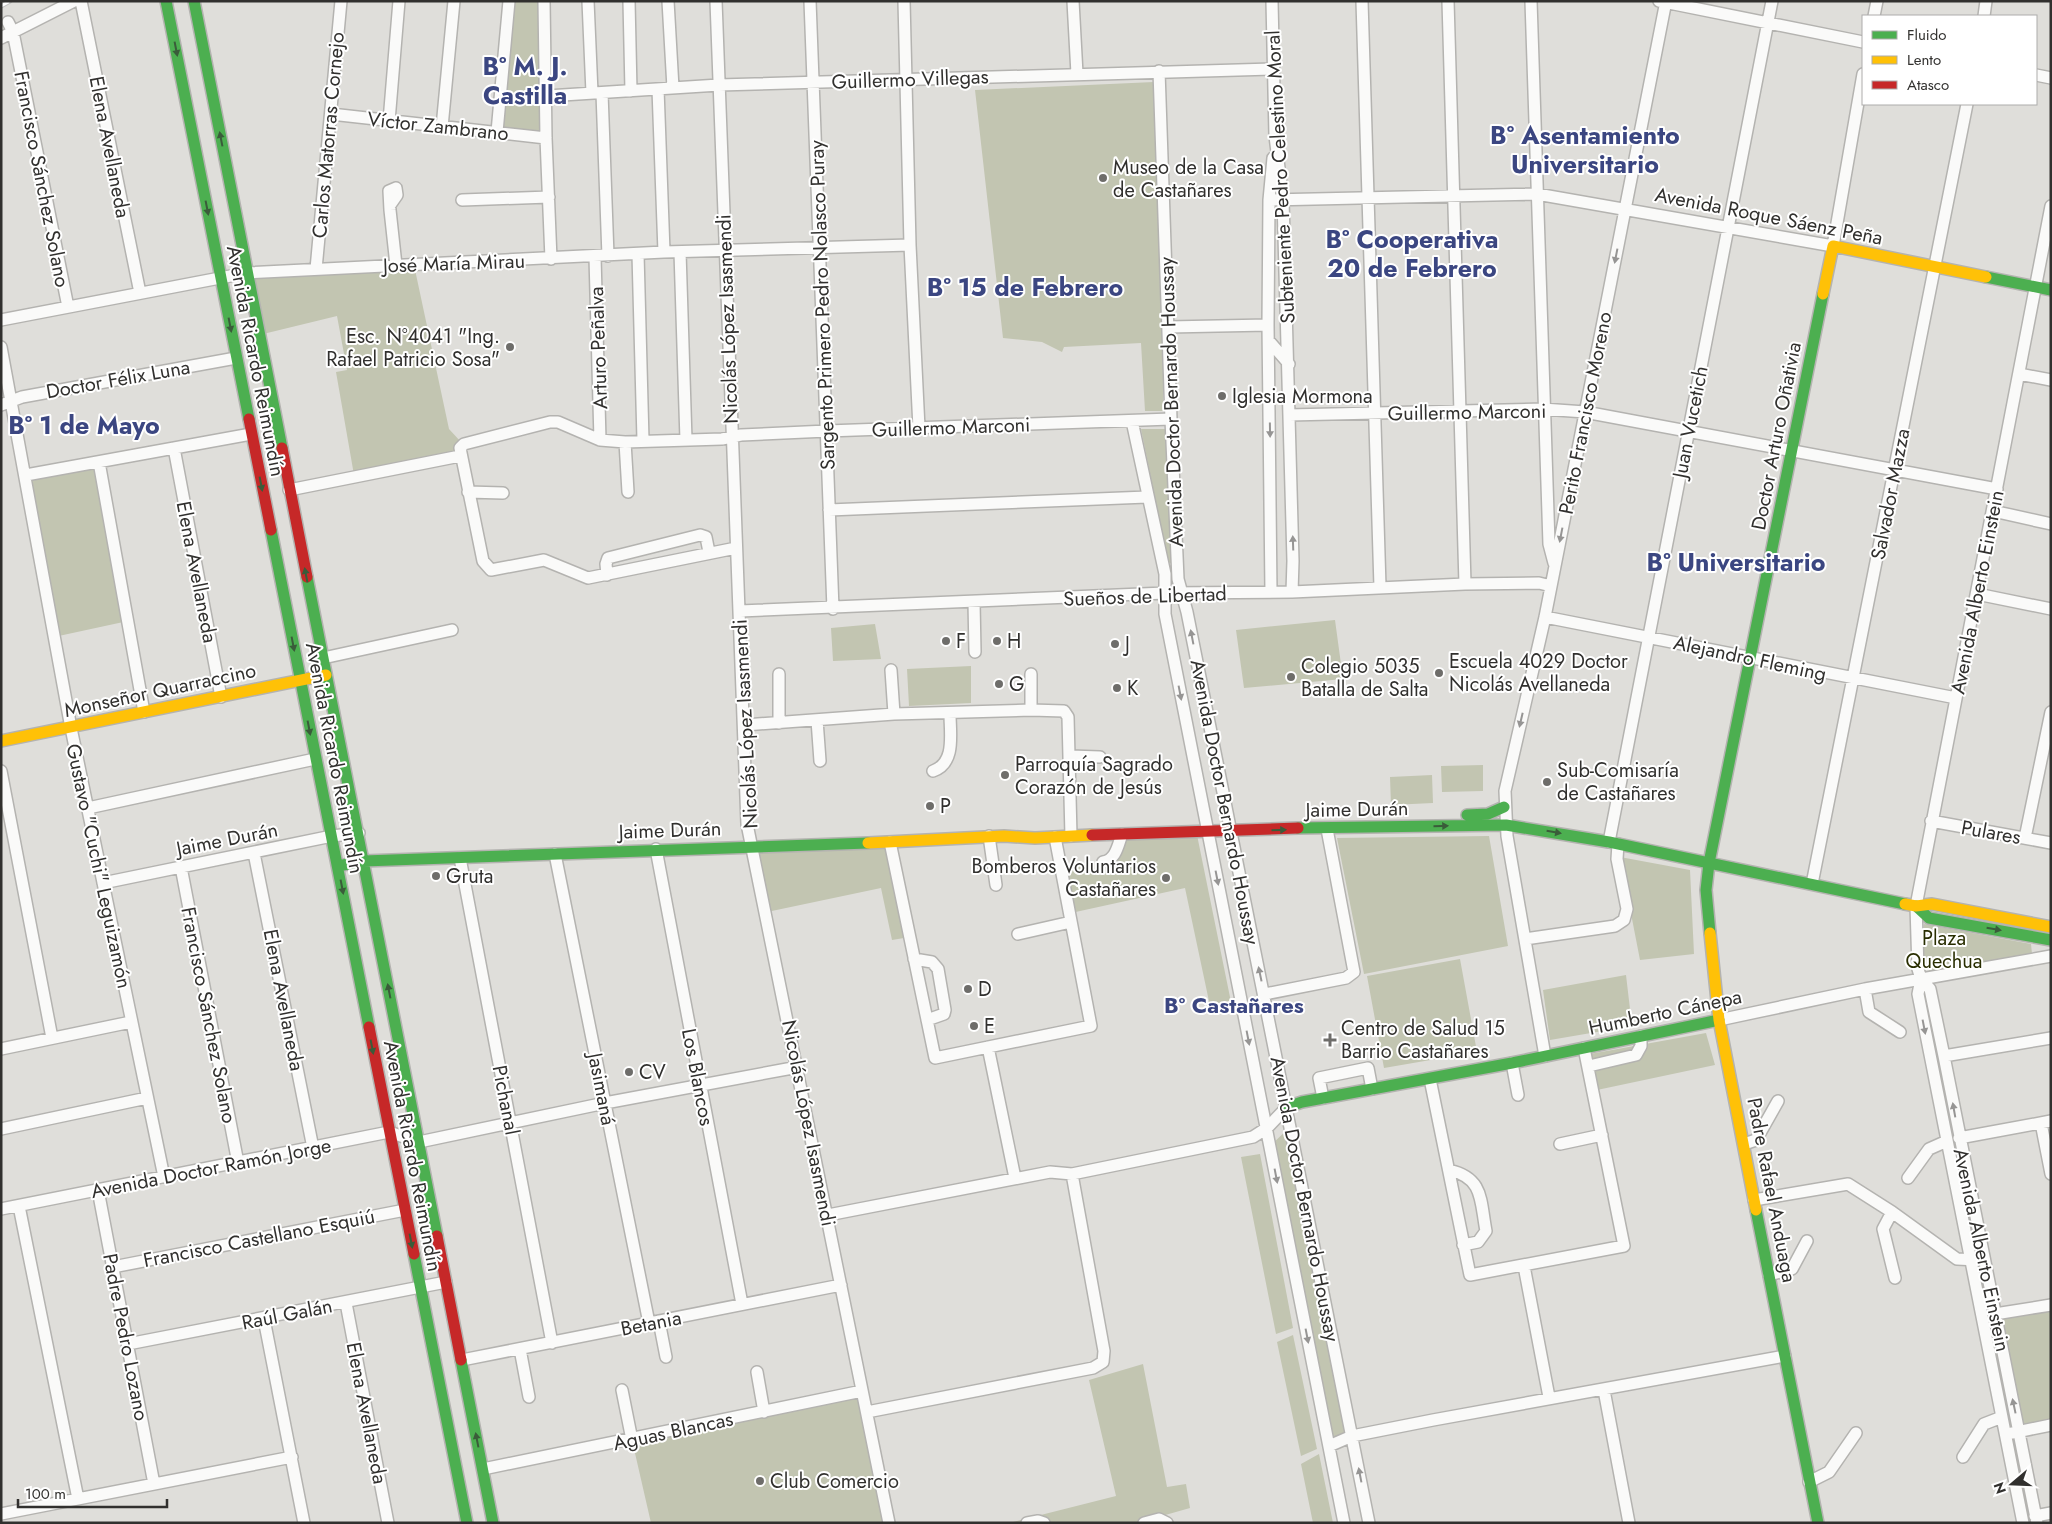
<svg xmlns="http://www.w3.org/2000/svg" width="2052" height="1524" font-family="Jost,sans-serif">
  <rect width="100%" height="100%" fill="#dfdeda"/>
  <path fill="#c2c5b1" d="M 509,1 L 544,1 L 546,138 L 497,132 Z
    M 1154,82 L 1163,339 L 1163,411 L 1145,411 L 1141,343 L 1064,347 L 1062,352 L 1042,342 L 1003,338 L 975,90 Z
    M 414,265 L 449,429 L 461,442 L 460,456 L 354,475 L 336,372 L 347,370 L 337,316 L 259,335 L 246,273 Z
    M 1141,429 L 1168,429 L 1174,565 L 1168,562 Z
    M 99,462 L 128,621 L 54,637 L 26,475 Z
    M 1335,620 L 1343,679 L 1244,688 L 1236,630 Z
    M 875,624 L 881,659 L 833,661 L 831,628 Z
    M 971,666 L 971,703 L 909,706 L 907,669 Z
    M 1483,765 L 1483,791 L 1442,792 L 1441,766 Z
    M 1432,775 L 1433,803 L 1391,805 L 1390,777 Z
    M 1122,834 L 1197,835 L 1231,1002 L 1210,1006 L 1185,888 L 1071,913 L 1060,868 L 1100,862 L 1105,876 L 1103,862 Z
    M 1489,836 L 1508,946 L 1364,974 L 1337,838 Z
    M 887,842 L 910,937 L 892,940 L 881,888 L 767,912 L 753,846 Z
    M 1620,857 L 1690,870 L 1694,954 L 1640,960 Z
    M 1924,924 L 2031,944 L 2032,954 L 1930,974 L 1922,951 Z
    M 1460,959 L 1477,1052 L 1384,1068 L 1367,976 Z
    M 1626,975 L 1632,1026 L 1550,1040 L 1543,990 Z
    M 1706,1033 L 1715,1065 L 1597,1090 L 1590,1054 Z
    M 1290,1127 L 1352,1436 L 1330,1444 L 1270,1146 Z
    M 1260,1154 L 1293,1328 L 1276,1334 L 1241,1157 Z
    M 2051,1305 L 2051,1423 L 2023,1428 L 2001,1314 Z
    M 1293,1335 L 1317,1449 L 1301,1456 L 1277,1342 Z
    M 1143,1364 L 1167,1487 L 1186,1484 L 1190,1508 L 1137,1523 L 1009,1523 L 1116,1496 L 1089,1380 Z
    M 862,1391 L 886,1523 L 651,1523 L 632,1440 Z
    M 1319,1454 L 1333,1523 L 1313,1523 L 1301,1464 Z"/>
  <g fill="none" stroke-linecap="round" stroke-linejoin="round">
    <g stroke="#b4b3b0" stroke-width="14">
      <path id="street" d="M 81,1 L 140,293
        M 544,1 L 546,138 L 551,259
        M 588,1 L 592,93
        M 629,1 L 631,91
        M 668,1 L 673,88
        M 716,1 L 747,824 L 889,1523
        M 810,1 L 833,609
        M 904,1 L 910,245 L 919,428
        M 1073,1 L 1077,74
        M 1272,1 L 1275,136 L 1283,200 L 1293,561 L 1292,592
        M 1362,1 L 1380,587
        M 1448,1 L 1465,584
        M 1531,1 L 1549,544 L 1554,563
        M 1659,1 L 1863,42
        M 1874,16 L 1877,1
        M 1984,16 L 1986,1
        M 8,22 L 13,32 L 68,307
        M 1,38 L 74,1
        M 1159,71 L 1171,419 L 1178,579 L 1187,612 L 1369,1523
        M 2036,75 L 2051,78
        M 658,89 L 664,252
        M 602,93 L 608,256
        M 547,96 L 719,85 L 1273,69
        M 331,114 L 546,138
        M 389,121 L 399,1
        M 442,127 L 454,1
        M 497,132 L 509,1
        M 462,200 L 549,197
        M 1269,200 L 1537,194 L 1833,246 L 1863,74
        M 390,205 L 397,195 L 396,188 L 389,191 L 390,210 L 396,265
        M 680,252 L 686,440
        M 638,254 L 643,440
        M 595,257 L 600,440
        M 316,269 L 341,1
        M 1,320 L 246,273 L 664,252 L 910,245
        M 1168,327 L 1268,325
        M 1269,341 L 1289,364
        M 1,347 L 71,728 L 164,1177
        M 2019,374 L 2051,380
        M 1,405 L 22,397 L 236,358
        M 1289,415 L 1543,409 L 1585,412 L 1997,489
        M 1132,421 L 1165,574 L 1165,614 L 1344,1523
        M 625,442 L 628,492
        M 174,448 L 221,697
        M 99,462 L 144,712
        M 26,475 L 251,434
        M 289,490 L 460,456
        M 468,492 L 503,493
        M 829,510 L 1147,497
        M 1993,511 L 2051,524
        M 736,548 L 588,578 L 544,560 L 491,570 L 483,561 L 460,448 L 464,444 L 550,422 L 558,422 L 600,440 L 625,442 L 722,439 L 741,435 L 827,431 L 1171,419
        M 607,575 L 606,564 L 608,558 L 700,535 L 706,537 L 709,552
        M 1271,592 L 1268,325 L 1269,200 L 1273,158
        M 1977,594 L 2051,609
        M 974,602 L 975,652
        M 740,611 L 1165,593 L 1292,592 L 1465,584 L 1539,583 L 1551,586
        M 1545,617 L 1956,698
        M 323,658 L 452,630
        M 891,670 L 894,714
        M 779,674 L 779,723
        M 1031,674 L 1031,710
        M 817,720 L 820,761
        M 745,725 L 894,714 L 1031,710 L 1064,711 L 1068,717 L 1071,836
        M 1070,756 L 1100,757
        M 1,771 L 52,1038
        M 933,771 C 956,763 950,734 950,714
        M 88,808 L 315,759
        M 1931,821 L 2051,843
        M 989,836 L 996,885
        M 2025,838 L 2051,712
        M 890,842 L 935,1058 L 1091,1026 L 1055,837
        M 1609,842 L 1772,1
        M 656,849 L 742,1304
        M 254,853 L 313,1148
        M 555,854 L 649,1323
        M 460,858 L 552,1343
        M 1103,862 C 1116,860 1118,845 1122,834
        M 181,867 L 238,1163
        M 103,883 L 332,836 L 359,833
        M 1812,884 L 1967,104
        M 1018,934 L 1071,922
        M 1525,939 L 1615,926 L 1624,920 L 1627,909 L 1617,859 L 1618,844
        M 914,959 L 932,962 L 938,969 L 945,1010 L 944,1014 L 927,1020
        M 1921,979 L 1918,994 L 2023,1523
        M 1865,989 L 1869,1012 L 1900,1032
        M 1265,994 L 1346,978 L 1354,972 L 1327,829
        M 1719,1020 L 1865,989 L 2051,956
        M 988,1047 L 1015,1178
        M 1,1049 L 131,1022
        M 1545,1056 L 1507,836 L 1505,791 L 1545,617 L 1666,1
        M 1944,1056 L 2051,1038
        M 1512,1063 L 1518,1095
        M 1589,1066 L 1636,1055 L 1641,1046 L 1641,1036
        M 1430,1079 L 1470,1275 L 1624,1246 L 1584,1048
        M 1323,1098 L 1319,1078 L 1368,1068 L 1372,1089
        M 2041,1123 L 2051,1174
        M 1,1129 L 147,1098
        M 1959,1138 L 2051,1121
        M 1560,1144 L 1602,1135
        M 1744,1144 L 1756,1140 L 1778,1101
        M 1449,1170 C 1484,1178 1480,1200 1486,1231 L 1478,1242 L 1463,1245
        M 1908,1178 L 1929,1149 L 1947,1141
        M 98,1190 L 154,1484
        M 1754,1200 L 1848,1184 L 1892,1212 L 1957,1259 L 1977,1260
        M 19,1206 L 78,1499
        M 1,1209 L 389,1132 L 419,1142 L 605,1103 L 798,1067
        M 1892,1212 L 1883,1229 L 1895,1278
        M 828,1215 L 1050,1172 L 1072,1174 L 1253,1137 L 1267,1128 L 1287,1107
        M 1524,1266 L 1549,1397
        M 113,1267 L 405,1210
        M 1769,1275 L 1792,1269 L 1807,1241
        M 346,1303 L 388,1523
        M 1995,1314 L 2051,1305
        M 264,1319 L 304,1523
        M 659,1321 L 666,1357
        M 128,1344 L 446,1282
        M 520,1349 L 529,1397
        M 462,1360 L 841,1285
        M 757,1372 L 764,1412
        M 622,1390 L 632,1440
        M 1604,1390 L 1629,1523
        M 867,1412 L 1093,1368 L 1103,1362 L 1104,1351 L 1072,1174
        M 2012,1433 L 2051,1425
        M 1329,1446 L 1352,1436 L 1433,1420 L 1785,1356
        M 1963,1457 L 1984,1424 L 2002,1417
        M 483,1469 L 862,1391
        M 1809,1482 L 1829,1472 L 1856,1433
        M 1,1514 L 292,1457
        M 2035,1516 L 2051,1513
        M 1027,1523 L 1038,1521 L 1044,1523
        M 1144,1523 L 1159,1519 L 1167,1523
        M 2037,1523 L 1944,1056 L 1930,989 L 1921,979 L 1918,969 L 1916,906 L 2051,206"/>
    </g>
    <g stroke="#b4b3b0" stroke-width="14">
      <path id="fast" d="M 166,1 L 249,419
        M 194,1 L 282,448
        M 1986,277 L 2051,290
        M 271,530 L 369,1027
        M 307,577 L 437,1236
        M 1467,815 L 1488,814 L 1504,807
        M 1298,828 L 1506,825 L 1609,842 L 1905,904
        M 338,866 L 364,861 L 868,843
        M 1916,906 L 1929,918 L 2051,940
        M 1710,933 L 1706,890 L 1709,863 L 1823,294
        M 1287,1107 L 1302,1102 L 1512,1063 L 1719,1020
        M 1756,1210 L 1818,1523
        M 414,1254 L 467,1523
        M 461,1360 L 493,1523"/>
    </g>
    <g stroke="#b4b3b0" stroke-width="14">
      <path id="slow" d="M 1823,294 L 1833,246 L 1986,277
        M 1,741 L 326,675
        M 868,843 L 1004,836 L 1035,838 L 1092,835
        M 1905,904 L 1916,906 L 1932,904 L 2051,927
        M 1710,933 L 1719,1020 L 1756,1210"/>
    </g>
    <g stroke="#b4b3b0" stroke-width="14">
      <path id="jam" d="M 249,419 L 271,530
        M 282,448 L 307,577
        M 1092,835 L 1298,828
        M 369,1027 L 414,1254
        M 437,1236 L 461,1360"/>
    </g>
    <use href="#street" stroke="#fafaf9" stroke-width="11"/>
    <use href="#fast" stroke="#4caf50" stroke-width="11"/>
    <use href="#slow" stroke="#ffc107" stroke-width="11"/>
    <use href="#jam" stroke="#c62828" stroke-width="11"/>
    <g stroke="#c3c3c2" stroke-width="5">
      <path id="rail" d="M 1,6 L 10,1"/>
    </g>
    <use href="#rail" stroke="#fff" stroke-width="3" stroke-dasharray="9" stroke-linecap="butt"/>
  </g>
  <defs><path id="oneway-solid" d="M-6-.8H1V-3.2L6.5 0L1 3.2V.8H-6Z" transform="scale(1.25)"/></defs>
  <g fill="#3a5c3a">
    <use href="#oneway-solid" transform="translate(176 49) rotate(79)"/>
    <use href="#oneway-solid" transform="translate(221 139) rotate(-101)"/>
    <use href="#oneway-solid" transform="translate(207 208) rotate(79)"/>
    <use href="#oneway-solid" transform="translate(230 325) rotate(79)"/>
    <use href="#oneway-solid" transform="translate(261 484) rotate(79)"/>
    <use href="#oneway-solid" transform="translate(306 575) rotate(-101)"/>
    <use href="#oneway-solid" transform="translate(293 644) rotate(79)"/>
    <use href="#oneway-solid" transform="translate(309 728) rotate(79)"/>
    <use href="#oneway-solid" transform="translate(1441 826) rotate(-2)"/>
    <use href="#oneway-solid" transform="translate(1279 830) rotate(-1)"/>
    <use href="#oneway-solid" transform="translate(1554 832) rotate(10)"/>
    <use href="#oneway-solid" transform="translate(342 887) rotate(79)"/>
    <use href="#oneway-solid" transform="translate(1994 929) rotate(10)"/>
    <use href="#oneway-solid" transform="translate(389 991) rotate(-101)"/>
    <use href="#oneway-solid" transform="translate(372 1047) rotate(79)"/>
    <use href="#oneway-solid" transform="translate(411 1241) rotate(79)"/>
    <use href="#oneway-solid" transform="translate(477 1440) rotate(-101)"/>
  </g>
  <g fill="#969594">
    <use href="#oneway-solid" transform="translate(1616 256) rotate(101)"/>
    <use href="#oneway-solid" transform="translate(1270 430) rotate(89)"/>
    <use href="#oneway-solid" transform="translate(1561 535) rotate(101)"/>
    <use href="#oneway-solid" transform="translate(1293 543) rotate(-92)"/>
    <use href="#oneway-solid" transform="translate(1192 637) rotate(-101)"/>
    <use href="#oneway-solid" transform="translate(1180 693) rotate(79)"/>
    <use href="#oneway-solid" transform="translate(1521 720) rotate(103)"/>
    <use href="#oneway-solid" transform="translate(1217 878) rotate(79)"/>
    <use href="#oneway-solid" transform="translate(1260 974) rotate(-102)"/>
    <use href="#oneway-solid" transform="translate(1924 1027) rotate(79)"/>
    <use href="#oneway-solid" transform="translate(1248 1038) rotate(79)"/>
    <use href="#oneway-solid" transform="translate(1954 1110) rotate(-100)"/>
    <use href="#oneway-solid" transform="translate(1276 1176) rotate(79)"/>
    <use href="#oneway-solid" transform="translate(1307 1336) rotate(79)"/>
    <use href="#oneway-solid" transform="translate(2014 1406) rotate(-102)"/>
    <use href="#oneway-solid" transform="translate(1360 1475) rotate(-101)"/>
  </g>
  <g fill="#6e6d6a" stroke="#fff" stroke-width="2">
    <circle cx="1103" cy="178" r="5"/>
    <circle cx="510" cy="347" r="5"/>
    <circle cx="1222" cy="396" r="5"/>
    <circle cx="946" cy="641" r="5"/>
    <circle cx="997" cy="641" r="5"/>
    <circle cx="1115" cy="644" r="5"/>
    <circle cx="1439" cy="673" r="5"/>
    <circle cx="1291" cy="677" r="5"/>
    <circle cx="999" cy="684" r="5"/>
    <circle cx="1117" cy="688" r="5"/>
    <circle cx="1005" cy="775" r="5"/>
    <circle cx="1547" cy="782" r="5"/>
    <circle cx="930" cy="806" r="5"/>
    <circle cx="436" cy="876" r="5"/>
    <circle cx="1166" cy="878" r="5"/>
    <circle cx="968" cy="989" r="5"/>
    <circle cx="974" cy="1026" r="5"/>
    <path d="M1327.5 1032.5h5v5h5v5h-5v5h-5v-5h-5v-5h5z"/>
    <circle cx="629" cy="1072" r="5"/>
    <circle cx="760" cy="1481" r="5"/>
  </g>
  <g text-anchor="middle" stroke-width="4" stroke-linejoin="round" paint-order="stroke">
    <g font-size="20" fill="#31302e" stroke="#fff">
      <text transform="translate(910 79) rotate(-2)" y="7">Guillermo Villegas</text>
      <text transform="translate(438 126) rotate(6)" y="7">Víctor Zambrano</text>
      <text transform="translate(328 135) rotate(-85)" y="7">Carlos Matorras Cornejo</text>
      <text transform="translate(110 147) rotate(79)" y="7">Elena Avellaneda</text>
      <text transform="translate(1280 177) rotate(-93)" y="7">Subteniente Pedro Celestino Moral</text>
      <text transform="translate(42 179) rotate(79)" y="7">Francisco Sánchez Solano</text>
      <text transform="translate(1769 216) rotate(11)" y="7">Avenida Roque Sáenz Peña</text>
      <text transform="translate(454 263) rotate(-2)" y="7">José María Mirau</text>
      <text transform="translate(822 305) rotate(-92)" y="7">Sargento Primero Pedro Nolasco Puray</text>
      <text transform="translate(727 319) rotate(-92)" y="7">Nicolás López Isasmendi</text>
      <text transform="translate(598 348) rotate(-92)" y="7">Arturo Peñalva</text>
      <text transform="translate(256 361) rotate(79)" y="7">Avenida Ricardo Reimundín</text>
      <text transform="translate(118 379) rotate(-10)" y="7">Doctor Félix Luna</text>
      <text transform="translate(1171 402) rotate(-92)" y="7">Avenida Doctor Bernardo Houssay</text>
      <text transform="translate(1467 412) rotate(-1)" y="7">Guillermo Marconi</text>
      <text transform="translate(1585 413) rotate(-79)" y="7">Perito Francisco Moreno</text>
      <text transform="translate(1690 422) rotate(-79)" y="7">Juan Vucetich</text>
      <text transform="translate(951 427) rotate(-2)" y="7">Guillermo Marconi</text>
      <text transform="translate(1776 436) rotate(-79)" y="7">Doctor Arturo Oñativia</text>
      <text transform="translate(1890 494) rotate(-79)" y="7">Salvador Mazza</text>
      <text transform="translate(197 572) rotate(79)" y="7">Elena Avellaneda</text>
      <text transform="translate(1977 592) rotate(-79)" y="7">Avenida Alberto Einstein</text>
      <text transform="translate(1145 596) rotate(-2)" y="7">Sueños de Libertad</text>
      <text transform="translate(1750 658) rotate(12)" y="7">Alejandro Fleming</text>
      <text transform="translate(160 690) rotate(-12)" y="7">Monseñor Quarraccino</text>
      <text transform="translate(745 724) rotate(-93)" y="7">Nicolás López Isasmendi</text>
      <text transform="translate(335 758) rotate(79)" y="7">Avenida Ricardo Reimundín</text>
      <text transform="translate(1225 802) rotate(79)" y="7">Avenida Doctor Bernardo Houssay</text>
      <text transform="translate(1357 809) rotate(-1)" y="7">Jaime Durán</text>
      <text transform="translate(670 830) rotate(-2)" y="7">Jaime Durán</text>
      <text transform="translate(1991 832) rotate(10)" y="7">Pulares</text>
      <text transform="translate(227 839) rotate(-11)" y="7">Jaime Durán</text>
      <text transform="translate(99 866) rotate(78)" y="7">Gustavo "Cuchi" Leguizamón</text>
      <text transform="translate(284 1000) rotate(79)" y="7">Elena Avellaneda</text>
      <text transform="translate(1665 1012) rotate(-12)" y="7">Humberto Cánepa</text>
      <text transform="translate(209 1015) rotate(79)" y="7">Francisco Sánchez Solano</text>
      <text transform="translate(698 1077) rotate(79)" y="7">Los Blancos</text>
      <text transform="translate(602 1089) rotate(79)" y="7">Jasimaná</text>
      <text transform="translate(506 1100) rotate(79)" y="7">Pichanal</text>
      <text transform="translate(809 1123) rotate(79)" y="7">Nicolás López Isasmendi</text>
      <text transform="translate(413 1156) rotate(79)" y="7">Avenida Ricardo Reimundín</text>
      <text transform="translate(211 1168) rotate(-11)" y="7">Avenida Doctor Ramón Jorge</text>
      <text transform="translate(1772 1190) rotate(79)" y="7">Padre Rafael Anduaga</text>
      <text transform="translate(1305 1199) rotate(79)" y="7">Avenida Doctor Bernardo Houssay</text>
      <text transform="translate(259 1238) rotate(-11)" y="7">Francisco Castellano Esquiú</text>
      <text transform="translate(1982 1250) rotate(78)" y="7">Avenida Alberto Einstein</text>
      <text transform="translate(287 1314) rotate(-11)" y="7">Raúl Galán</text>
      <text transform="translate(651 1323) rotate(-11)" y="7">Betania</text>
      <text transform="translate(126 1337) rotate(79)" y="7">Padre Pedro Lozano</text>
      <text transform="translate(367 1413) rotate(79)" y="7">Elena Avellaneda</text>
      <text transform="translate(673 1431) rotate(-12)" y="7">Aguas Blancas</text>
    </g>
    <g font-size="20" fill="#31302e" stroke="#fff" text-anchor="start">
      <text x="1113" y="174">Museo de la Casa<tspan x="1113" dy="23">de Castañares</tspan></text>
      <text x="500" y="343" text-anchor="end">Esc. N°4041 "Ing.<tspan x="500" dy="23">Rafael Patricio Sosa"</tspan></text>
      <text x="1232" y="403">Iglesia Mormona</text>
      <text x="956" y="648">F</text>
      <text x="1007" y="648">H</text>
      <text x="1125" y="651">J</text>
      <text x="1449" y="668">Escuela 4029 Doctor<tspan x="1449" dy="23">Nicolás Avellaneda</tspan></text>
      <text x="1301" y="673">Colegio 5035<tspan x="1301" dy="23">Batalla de Salta</tspan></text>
      <text x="1009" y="691">G</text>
      <text x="1127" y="695">K</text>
      <text x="1015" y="771">Parroquía Sagrado<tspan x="1015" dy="23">Corazón de Jesús</tspan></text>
      <text x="1557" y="777">Sub-Comisaría<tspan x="1557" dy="23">de Castañares</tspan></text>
      <text x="940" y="813">P</text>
      <text x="1156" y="873" text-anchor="end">Bomberos Voluntarios<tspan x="1156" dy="23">Castañares</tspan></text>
      <text x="446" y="883">Gruta</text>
      <text x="978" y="996">D</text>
      <text x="984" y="1033">E</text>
      <text x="1341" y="1035">Centro de Salud 15<tspan x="1341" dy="23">Barrio Castañares</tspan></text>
      <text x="639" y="1079">CV</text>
      <text x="770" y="1488">Club Comercio</text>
    </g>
    <g font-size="20" fill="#292e01" stroke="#fff">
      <text x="1944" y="945">Plaza<tspan x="1944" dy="23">Quechua</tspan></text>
    </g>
    <g font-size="22" font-weight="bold" fill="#3b4681" stroke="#fff">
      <text x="1234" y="1013">B° Castañares</text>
    </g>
    <g font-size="25" font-weight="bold" fill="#3b4681" stroke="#fff">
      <text x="525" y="75">Bº M. J.<tspan x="525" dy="29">Castilla</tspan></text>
      <text x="1585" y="144">Bº Asentamiento<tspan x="1585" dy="29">Universitario</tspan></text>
      <text x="1412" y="248">Bº Cooperativa<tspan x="1412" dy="29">20 de Febrero</tspan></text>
      <text x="1025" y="296">Bº 15 de Febrero</text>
      <text x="84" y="434">Bº 1 de Mayo</text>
      <text x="1736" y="571">Bº Universitario</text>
    </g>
  </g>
  <rect width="2052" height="1524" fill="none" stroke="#31302e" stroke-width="5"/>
  <rect x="1862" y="15" width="175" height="90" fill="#ffffff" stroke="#adacab"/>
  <rect x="1872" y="31" width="25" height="8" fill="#4caf50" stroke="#adacab"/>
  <text x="1907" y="40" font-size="15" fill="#31302e">Fluido</text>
  <rect x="1872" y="56" width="25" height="8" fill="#ffc107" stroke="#adacab"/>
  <text x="1907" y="65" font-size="15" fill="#31302e">Lento</text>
  <rect x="1872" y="81" width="25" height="8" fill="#c62828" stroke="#adacab"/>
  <text x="1907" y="90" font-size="15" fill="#31302e">Atasco</text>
  <g transform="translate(2012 1484) rotate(251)" stroke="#ffffff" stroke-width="4" paint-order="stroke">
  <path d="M0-4L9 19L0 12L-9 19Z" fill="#31302e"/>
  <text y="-8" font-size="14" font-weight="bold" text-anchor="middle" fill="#31302e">N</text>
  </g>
  <path d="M18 1499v8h149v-8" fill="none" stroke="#31302e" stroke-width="2.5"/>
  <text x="25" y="1499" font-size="15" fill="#31302e" stroke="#ffffff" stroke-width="4" paint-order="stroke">100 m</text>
</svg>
